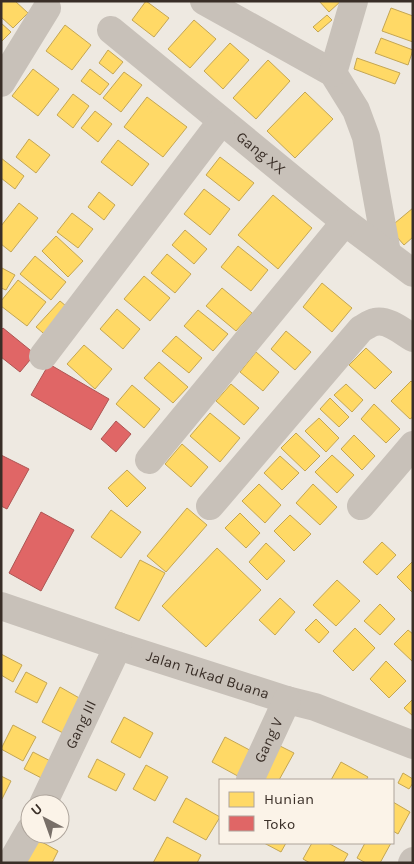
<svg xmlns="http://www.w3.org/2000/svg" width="414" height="864" font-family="Karla,sans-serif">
  <rect width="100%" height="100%" fill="#eee9e1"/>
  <path fill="#ffd966" stroke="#c4a653" d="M 1,1 L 15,1 L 28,13 L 13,28 L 1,17 Z
    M 146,1 L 169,18 L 154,37 L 132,20 Z
    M 319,1 L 341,1 L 329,12 Z
    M 391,8 L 413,16 L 413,42 L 382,31 Z
    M 327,15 L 332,20 L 318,32 L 313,27 Z
    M 194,20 L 216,39 L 190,68 L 168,49 Z
    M 1,23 L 11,32 L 1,42 Z
    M 65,25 L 91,45 L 72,70 L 46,51 Z
    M 381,38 L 413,50 L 408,65 L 375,53 Z
    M 230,43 L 249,60 L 223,89 L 204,71 Z
    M 108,50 L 123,62 L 113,74 L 99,63 Z
    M 357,58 L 400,73 L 395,84 L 354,69 Z
    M 268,60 L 290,81 L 256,119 L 233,98 Z
    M 33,69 L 59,89 L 38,116 L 12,96 Z
    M 90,69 L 109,84 L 100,95 L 81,81 Z
    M 124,72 L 142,85 L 121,112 L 103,98 Z
    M 305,92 L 333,119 L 295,158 L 267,131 Z
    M 73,94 L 89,106 L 73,128 L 57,115 Z
    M 147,97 L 187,127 L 163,157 L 124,127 Z
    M 95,111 L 112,124 L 98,142 L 81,128 Z
    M 29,139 L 50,155 L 36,173 L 16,157 Z
    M 118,140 L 149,164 L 132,186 L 101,162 Z
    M 220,157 L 254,183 L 239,201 L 206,175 Z
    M 1,158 L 24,176 L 15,189 L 1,178 Z
    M 204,189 L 230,209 L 210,235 L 184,214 Z
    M 99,192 L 115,205 L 104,220 L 88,207 Z
    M 273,195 L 312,228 L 278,269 L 238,235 Z
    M 19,203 L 38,218 L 11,252 L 1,244 L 1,226 Z
    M 413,208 L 413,237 L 404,245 L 389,228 Z
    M 72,213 L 93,229 L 78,248 L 57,232 Z
    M 185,230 L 207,249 L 194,264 L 172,245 Z
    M 56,236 L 83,261 L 68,277 L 42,251 Z
    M 238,246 L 268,270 L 251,291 L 221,267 Z
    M 167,254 L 191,274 L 175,293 L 151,273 Z
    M 35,256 L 66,282 L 51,300 L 20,274 Z
    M 2,268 L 15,275 L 6,290 L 1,288 Z
    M 144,276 L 170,298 L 150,321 L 124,299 Z
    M 18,280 L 46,302 L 27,326 L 1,306 L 1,301 Z
    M 322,283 L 352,308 L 332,332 L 303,307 Z
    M 222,288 L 252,313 L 236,331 L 206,306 Z
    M 60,301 L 72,311 L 49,338 L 36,327 Z
    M 117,309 L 140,329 L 123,349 L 100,329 Z
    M 198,310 L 228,334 L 213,351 L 184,326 Z
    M 286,331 L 311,352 L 295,370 L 271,349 Z
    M 176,336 L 202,358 L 189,373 L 162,351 Z
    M 84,345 L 112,369 L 95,389 L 67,364 Z
    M 366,348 L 392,372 L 375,389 L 349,365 Z
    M 256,352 L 279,372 L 263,391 L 240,372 Z
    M 159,362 L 188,387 L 173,403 L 144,378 Z
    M 411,381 L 413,383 L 413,417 L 410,419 L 391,401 Z
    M 231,384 L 259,408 L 244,425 L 216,401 Z
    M 346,384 L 363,400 L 352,412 L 334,395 Z
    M 132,385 L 160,409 L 144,428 L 116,404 Z
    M 330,398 L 349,417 L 339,427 L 320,409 Z
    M 374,404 L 400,429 L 386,443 L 361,419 Z
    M 210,413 L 240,438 L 220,462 L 190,436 Z
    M 319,418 L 339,438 L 326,452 L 305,431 Z
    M 296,433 L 320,456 L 305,471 L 281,448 Z
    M 354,435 L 375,456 L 362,470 L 341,449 Z
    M 182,444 L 208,467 L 191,487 L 165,464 Z
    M 332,455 L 354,475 L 337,493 L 315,472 Z
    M 280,456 L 299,473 L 282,490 L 264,473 Z
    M 127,470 L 146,488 L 127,507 L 108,488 Z
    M 259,484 L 281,505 L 265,523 L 242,501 Z
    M 313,484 L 337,507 L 320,525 L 296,503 Z
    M 187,508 L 207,525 L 166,572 L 147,556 Z
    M 111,510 L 141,532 L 121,558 L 91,537 Z
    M 240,513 L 260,533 L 246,548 L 225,528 Z
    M 290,515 L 311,534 L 294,551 L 274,531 Z
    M 382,542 L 396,555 L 377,575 L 363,562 Z
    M 266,543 L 285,561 L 267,580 L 249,562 Z
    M 217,548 L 261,590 L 206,647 L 162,606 Z
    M 140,560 L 165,573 L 139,621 L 115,608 Z
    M 412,562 L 413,563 L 413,593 L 397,577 Z
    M 337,580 L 360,601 L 336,626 L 313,605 Z
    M 280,598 L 295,612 L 275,635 L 259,620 Z
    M 380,604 L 395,619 L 380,635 L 364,621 Z
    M 316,619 L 329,632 L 319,643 L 305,630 Z
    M 355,628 L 375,648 L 353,671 L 333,651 Z
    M 408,630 L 413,634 L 413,662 L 394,644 Z
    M 1,654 L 22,665 L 13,682 L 1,675 Z
    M 386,661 L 406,681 L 389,698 L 370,679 Z
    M 26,672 L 47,683 L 37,703 L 15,692 Z
    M 60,687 L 81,699 L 63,733 L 42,722 Z
    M 413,699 L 413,716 L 404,708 Z
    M 124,717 L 153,733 L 140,758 L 111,742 Z
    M 13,725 L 36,737 L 23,761 L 1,749 Z
    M 225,737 L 259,755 L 245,780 L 212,762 Z
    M 274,743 L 294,753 L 279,780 L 253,780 Z
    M 33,752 L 60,766 L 51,783 L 24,769 Z
    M 97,759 L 125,774 L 116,791 L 88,777 Z
    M 341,762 L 368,777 L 366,780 L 331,780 Z
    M 146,765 L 168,777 L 155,801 L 133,789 Z
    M 403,773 L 413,779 L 413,783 L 409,789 L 398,783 Z
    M 1,776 L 11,781 L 2,799 L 1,798 Z
    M 186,798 L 220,817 L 206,840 L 173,822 Z
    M 393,802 L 410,812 L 398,834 L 393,831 Z
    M 31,836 L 58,851 L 52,863 L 17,863 Z
    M 167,837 L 201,855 L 197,863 L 153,863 Z
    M 264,843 L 286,843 L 281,852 Z
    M 312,843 L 328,843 L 348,854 L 343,863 L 310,863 L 303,859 Z
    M 365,843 L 391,843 L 380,863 L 366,863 L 357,858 Z"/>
  <path fill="#e06666" stroke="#ae5553" d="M 3,328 L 35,354 L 20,372 L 1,357 L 1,330 Z
    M 49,364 L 109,399 L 91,430 L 31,395 Z
    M 116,421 L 131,434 L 116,452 L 101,439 Z
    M 1,455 L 29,469 L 7,509 L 1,506 Z
    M 41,512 L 74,530 L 41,591 L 9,573 Z"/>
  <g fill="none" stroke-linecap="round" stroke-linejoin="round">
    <g stroke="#c8c1b9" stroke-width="28">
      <path d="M 204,1 L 333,73 L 356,110 L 366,137 L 387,253"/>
      <path id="s1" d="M 111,30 L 345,222 L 413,273"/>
      <path d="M 333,73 L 354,1"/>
      <path d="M 1,83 L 47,8"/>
      <path d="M 43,356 L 221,122"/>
      <path d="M 149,460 L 345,222"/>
      <path d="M 210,506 L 361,329 C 365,327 370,323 375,322 C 388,319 403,332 413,338"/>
      <path d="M 361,506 L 413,445"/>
      <path id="s2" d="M 1,606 L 118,646 L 287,700 L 315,707 L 413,745"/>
      <path id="s3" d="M 250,780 L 287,700"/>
      <path id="s4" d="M 43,804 L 118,646"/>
      <path d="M 11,863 L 30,830"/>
      <path d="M 412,863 L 413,861"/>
    </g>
  </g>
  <g text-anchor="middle" stroke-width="5" stroke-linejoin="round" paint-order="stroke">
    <g font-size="15" fill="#392e27" stroke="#fbf3e8">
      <text dy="5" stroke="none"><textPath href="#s1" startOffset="194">Gang XX</textPath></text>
      <text dy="5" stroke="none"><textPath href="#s2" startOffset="218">Jalan Tukad Buana</textPath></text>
      <text dy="5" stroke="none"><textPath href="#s4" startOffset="88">Gang III</textPath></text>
      <text dy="5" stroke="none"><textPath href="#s3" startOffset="44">Gang V</textPath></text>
    </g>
  </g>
  <rect width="414" height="864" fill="none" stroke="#392e27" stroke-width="5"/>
  <rect x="219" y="779" width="175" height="65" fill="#fbf3e8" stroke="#ada49b"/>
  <rect x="229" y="792" width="25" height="15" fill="#ffd966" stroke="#ada49b"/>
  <text x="264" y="804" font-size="15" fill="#392e27">Hunian</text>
  <rect x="229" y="816" width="25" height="15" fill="#e06666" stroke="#ada49b"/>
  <text x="264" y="829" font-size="15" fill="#392e27">Toko</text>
  <g transform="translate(45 819) rotate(319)"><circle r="24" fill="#fbf3e8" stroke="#ada49b"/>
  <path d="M0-4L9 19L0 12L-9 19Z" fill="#786f68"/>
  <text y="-8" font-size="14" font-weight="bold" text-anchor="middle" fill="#392e27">U</text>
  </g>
</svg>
